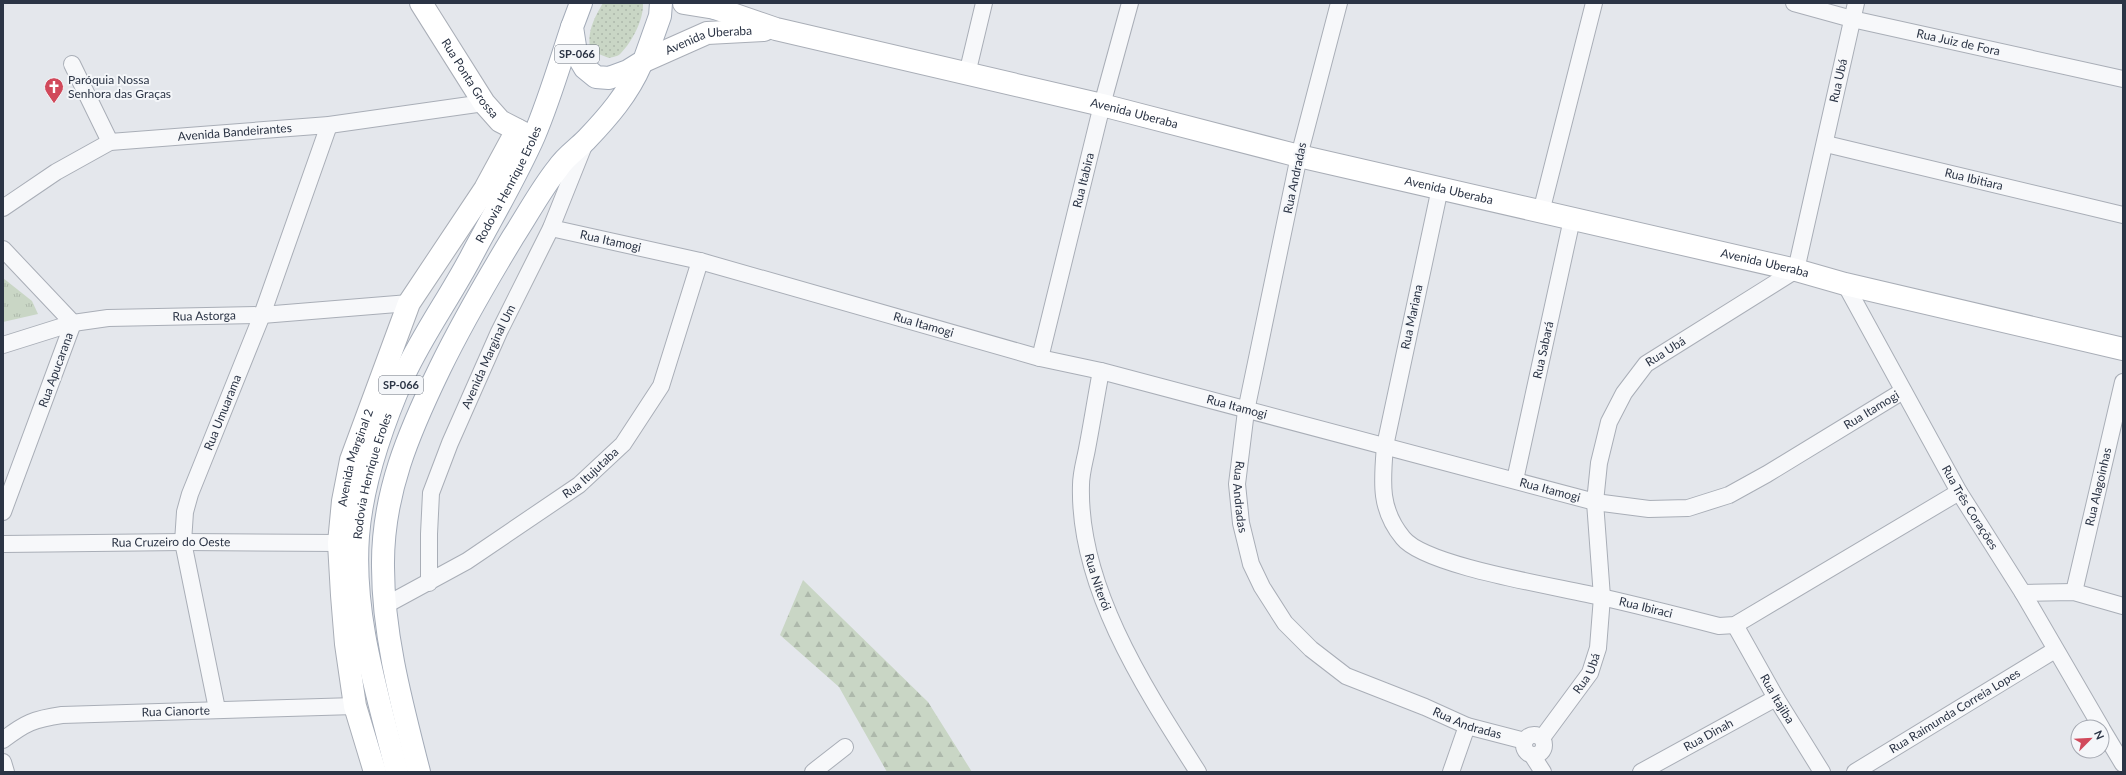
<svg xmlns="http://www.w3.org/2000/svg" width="2126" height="775" font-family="Lato,sans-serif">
  <defs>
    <pattern id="grass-dots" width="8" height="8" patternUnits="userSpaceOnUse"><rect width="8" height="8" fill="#c9d6c5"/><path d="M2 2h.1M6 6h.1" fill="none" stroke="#adb8ab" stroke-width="1.8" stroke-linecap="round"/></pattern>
    <pattern id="forest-firs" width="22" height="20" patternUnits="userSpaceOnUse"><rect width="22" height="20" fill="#c9d6c5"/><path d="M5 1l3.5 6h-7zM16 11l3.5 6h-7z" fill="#adb8ab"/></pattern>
    <pattern id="park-tufts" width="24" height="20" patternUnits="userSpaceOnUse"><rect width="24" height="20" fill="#c9d6c5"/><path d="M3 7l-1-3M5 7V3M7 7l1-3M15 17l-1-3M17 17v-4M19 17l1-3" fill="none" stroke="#adb8ab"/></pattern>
  </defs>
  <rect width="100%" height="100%" fill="#e4e7ec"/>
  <path fill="url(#grass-dots)" d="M 603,3 L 643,3 C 644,19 632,42 621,53 C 619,56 613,57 609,58 L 591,51 C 586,34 594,18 603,3 Z"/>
  <path fill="url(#forest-firs)" d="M 803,580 L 928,702 L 972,772 L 887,772 L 839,687 L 780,635 Z"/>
  <path fill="url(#park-tufts)" d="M 3,278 L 32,301 L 38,314 L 3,322 Z"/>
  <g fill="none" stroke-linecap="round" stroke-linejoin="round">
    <g stroke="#a9aeb7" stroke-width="18">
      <g id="street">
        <path id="s1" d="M 1339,3 L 1299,156 L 1246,411 L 1237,484 L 1241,523 L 1251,564 L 1262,587 L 1285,623 L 1311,649 L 1346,676 L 1425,707 L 1467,726 L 1525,741"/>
        <path id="s2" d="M 1794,3 L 1852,19 L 2123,79"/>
        <path d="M 72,64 L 110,142"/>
        <path d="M 967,74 L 984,3"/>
        <path id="s3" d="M 1826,144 L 2123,215"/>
        <path id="s4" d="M 1440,188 L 1385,446 C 1382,482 1379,509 1403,538 C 1426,567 1561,587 1601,597 C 1641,606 1680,616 1719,626 L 1735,625 L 1959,492"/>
        <path id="s5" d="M 3,208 L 56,172 L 110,142 L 329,125 L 484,103"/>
        <path d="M 1541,212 L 1594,3"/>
        <path id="s6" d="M 551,228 L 700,261 L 1040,358 L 1101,371 L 1595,502 L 1649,509 L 1688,508 L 1729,495 L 1767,474 L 1903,391"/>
        <path d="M 3,249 L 73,323 L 3,512"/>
        <path id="s7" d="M 1845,284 L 1959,492 L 2023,593 L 2101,727"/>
        <path id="s8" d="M 3,345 L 73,323 L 108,318 L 262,315 L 409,303"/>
        <path id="s9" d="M 1040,358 L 1102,105 L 1130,3"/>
        <path id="s10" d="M 1101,371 C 1096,397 1092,423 1087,449 C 1085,460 1081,473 1081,485 C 1078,587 1145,689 1198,772"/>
        <path id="s11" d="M 1515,480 L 1572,219"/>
        <path id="s12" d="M 3,544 L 183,542 L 339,543"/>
        <path id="s13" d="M 429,583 L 429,534 L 431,493 L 450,443 L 499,332 L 551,228 L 585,143"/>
        <path id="s14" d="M 2074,592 L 2123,382"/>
        <path d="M 2023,593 L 2074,592 L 2123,606"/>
        <path id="s15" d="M 386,605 L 467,561 L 579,485 L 623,444 L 661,386 L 700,261"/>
        <path id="s16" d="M 1735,625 L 1776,698 L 1822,772"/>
        <path id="s17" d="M 217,709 L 183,542 L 185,512 L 190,494 L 262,315 L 329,125"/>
        <path d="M 2102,729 L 2123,764"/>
        <circle cx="1534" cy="745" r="10"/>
        <path id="s18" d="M 1542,738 L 1590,673 L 1598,648 L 1602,597 L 1595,502 L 1599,463 L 1609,422 L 1624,393 L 1646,364 L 1796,270 L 1856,3"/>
        <path id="s19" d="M 3,740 C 25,723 34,719 62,715 L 355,706"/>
        <path d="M 1532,755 L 1543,772"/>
        <path d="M 3,762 L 6,772"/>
        <path d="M 813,772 L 845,747"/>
        <path d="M 1451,772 L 1467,726"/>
        <path id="s20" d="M 1641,772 L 1776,698"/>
        <path id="s21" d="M 1855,772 L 2055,650"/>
      </g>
    </g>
    <g stroke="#a9aeb7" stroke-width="24">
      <g id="secondary">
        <path id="s22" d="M 421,3 L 484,103 L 500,121 L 529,136"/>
        <path id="s23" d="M 684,3 L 715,8 L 776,29 L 1102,105 L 1299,156 L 1796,270 L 1845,284 L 2123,349"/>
        <path id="s24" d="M 644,61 L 707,33 L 764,30"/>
        <path id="s25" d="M 375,772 L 355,706 L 346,644 L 342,595 L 339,543 L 343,501 L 351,460 L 409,303 L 485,189 L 517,130"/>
      </g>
    </g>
    <g stroke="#a3abb8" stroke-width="24">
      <g id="primary">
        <path d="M 581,3 L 572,27 L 576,53 L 585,68 L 596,77 L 609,78 L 628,71 L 644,61 L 660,16 L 661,3"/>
        <path d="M 712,3 L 715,8"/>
        <path id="s26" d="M 397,772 C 378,695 352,617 358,536 C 362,484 383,423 404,375 C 423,334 450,297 471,257 C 492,217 516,177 534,136 C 549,101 560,63 572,27"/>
        <path d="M 419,772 C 402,705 383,636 383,567 C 382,494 409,432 440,368 C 462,323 487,280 513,237 C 528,214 541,189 558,168 C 565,157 577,149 586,140 C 608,117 628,94 641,64"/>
      </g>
    </g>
    <use href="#street" stroke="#f7f8fa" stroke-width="16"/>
    <use href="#secondary" stroke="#fff" stroke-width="22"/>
    <use href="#primary" stroke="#fff" stroke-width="22"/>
  </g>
  <defs>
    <g id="church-pin" transform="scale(1)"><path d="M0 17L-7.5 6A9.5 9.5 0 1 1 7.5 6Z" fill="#d1495b" stroke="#f4f6f9"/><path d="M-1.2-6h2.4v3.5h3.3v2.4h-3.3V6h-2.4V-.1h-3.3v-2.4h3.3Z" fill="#fff"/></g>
  </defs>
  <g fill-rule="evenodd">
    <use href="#church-pin" x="54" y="87"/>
  </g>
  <g text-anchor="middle" stroke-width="4" stroke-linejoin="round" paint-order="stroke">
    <g fill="#f4f6f9" stroke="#676e7b" stroke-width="1">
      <rect x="555" y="45" width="44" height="18" rx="3"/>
      <rect x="379" y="376" width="44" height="18" rx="3"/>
    </g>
    <g font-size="11" font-weight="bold" fill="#2b3445">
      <text x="577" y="58">SP-066</text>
      <text x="401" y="389">SP-066</text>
    </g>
    <g font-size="12" fill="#2b3445" stroke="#f4f6f9">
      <text dy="4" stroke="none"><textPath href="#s24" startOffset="69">Avenida Uberaba</textPath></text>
      <text dy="4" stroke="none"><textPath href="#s2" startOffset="169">Rua Juiz de Fora</textPath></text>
      <text dy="4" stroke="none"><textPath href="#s22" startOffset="90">Rua Ponta Grossa</textPath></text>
      <text dy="4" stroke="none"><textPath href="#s18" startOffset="775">Rua Ubá</textPath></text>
      <text dy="4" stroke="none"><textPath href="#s23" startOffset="464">Avenida Uberaba</textPath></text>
      <text dy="4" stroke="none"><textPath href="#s5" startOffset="251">Avenida Bandeirantes</textPath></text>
      <text transform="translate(1295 178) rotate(-78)" y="4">Rua Andradas</text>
      <text dy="4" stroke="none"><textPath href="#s3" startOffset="152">Rua Ibitiara</textPath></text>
      <text dy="4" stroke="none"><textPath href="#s9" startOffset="183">Rua Itabira</textPath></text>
      <text dy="4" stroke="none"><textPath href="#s26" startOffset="626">Rodovia Henrique Eroles</textPath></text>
      <text dy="4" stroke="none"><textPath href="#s23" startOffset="788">Avenida Uberaba</textPath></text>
      <text dy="4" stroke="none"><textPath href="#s6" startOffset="61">Rua Itamogi</textPath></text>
      <text dy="4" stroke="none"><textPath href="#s23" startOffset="1112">Avenida Uberaba</textPath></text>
      <text dy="4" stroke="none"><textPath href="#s8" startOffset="205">Rua Astorga</textPath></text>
      <text transform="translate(1412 317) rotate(-78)" y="4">Rua Mariana</text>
      <text dy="4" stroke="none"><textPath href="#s6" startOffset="385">Rua Itamogi</textPath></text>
      <text dy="4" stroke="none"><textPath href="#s11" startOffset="133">Rua Sabará</textPath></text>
      <text dy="4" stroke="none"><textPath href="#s18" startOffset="427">Rua Ubá</textPath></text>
      <text dy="4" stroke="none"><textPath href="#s13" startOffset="238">Avenida Marginal Um</textPath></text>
      <text transform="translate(56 370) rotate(-70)" y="4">Rua Apucarana</text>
      <text dy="4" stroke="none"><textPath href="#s6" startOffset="709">Rua Itamogi</textPath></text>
      <text dy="4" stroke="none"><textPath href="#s6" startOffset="1382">Rua Itamogi</textPath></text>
      <text dy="4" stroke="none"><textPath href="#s17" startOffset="307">Rua Umuarama</textPath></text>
      <text dy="4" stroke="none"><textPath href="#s25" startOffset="320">Avenida Marginal 2</textPath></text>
      <text dy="4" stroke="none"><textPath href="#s15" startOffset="244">Rua Itujutaba</textPath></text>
      <text dy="4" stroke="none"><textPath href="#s26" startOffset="302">Rodovia Henrique Eroles</textPath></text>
      <text dy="4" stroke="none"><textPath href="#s14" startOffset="108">Rua Alagoinhas</textPath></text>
      <text dy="4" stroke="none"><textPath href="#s6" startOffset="1033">Rua Itamogi</textPath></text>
      <text dy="4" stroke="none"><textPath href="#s1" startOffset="505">Rua Andradas</textPath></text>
      <text dy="4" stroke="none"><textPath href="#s7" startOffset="256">Rua Três Corações</textPath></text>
      <text dy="4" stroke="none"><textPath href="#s12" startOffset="168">Rua Cruzeiro do Oeste</textPath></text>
      <text dy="4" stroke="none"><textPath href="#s10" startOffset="215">Rua Niterói</textPath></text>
      <text dy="4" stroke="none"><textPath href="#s4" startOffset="615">Rua Ibiraci</textPath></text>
      <text dy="4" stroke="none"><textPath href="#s18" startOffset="79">Rua Ubá</textPath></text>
      <text dy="4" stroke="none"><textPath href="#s16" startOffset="85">Rua Itajiba</textPath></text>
      <text dy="4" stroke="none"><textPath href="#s19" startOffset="179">Rua Cianorte</textPath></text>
      <text dy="4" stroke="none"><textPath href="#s21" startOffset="117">Rua Raimunda Correia Lopes</textPath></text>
      <text dy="4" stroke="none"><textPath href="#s1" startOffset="853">Rua Andradas</textPath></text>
      <text dy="4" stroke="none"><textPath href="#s20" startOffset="77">Rua Dinah</textPath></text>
    </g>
    <g font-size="12" fill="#2b3445" stroke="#f4f6f9" text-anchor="start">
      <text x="68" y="84">Paróquia Nossa<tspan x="68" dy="14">Senhora das Graças</tspan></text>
    </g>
  </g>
  <rect width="2126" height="775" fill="none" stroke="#2b3445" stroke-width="8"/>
  <g transform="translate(2090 739) rotate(66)"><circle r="19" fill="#f4f6f9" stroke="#a4a8b1"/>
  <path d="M0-3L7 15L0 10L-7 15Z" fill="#d1495b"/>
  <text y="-6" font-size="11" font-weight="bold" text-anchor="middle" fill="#2b3445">N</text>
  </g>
</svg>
